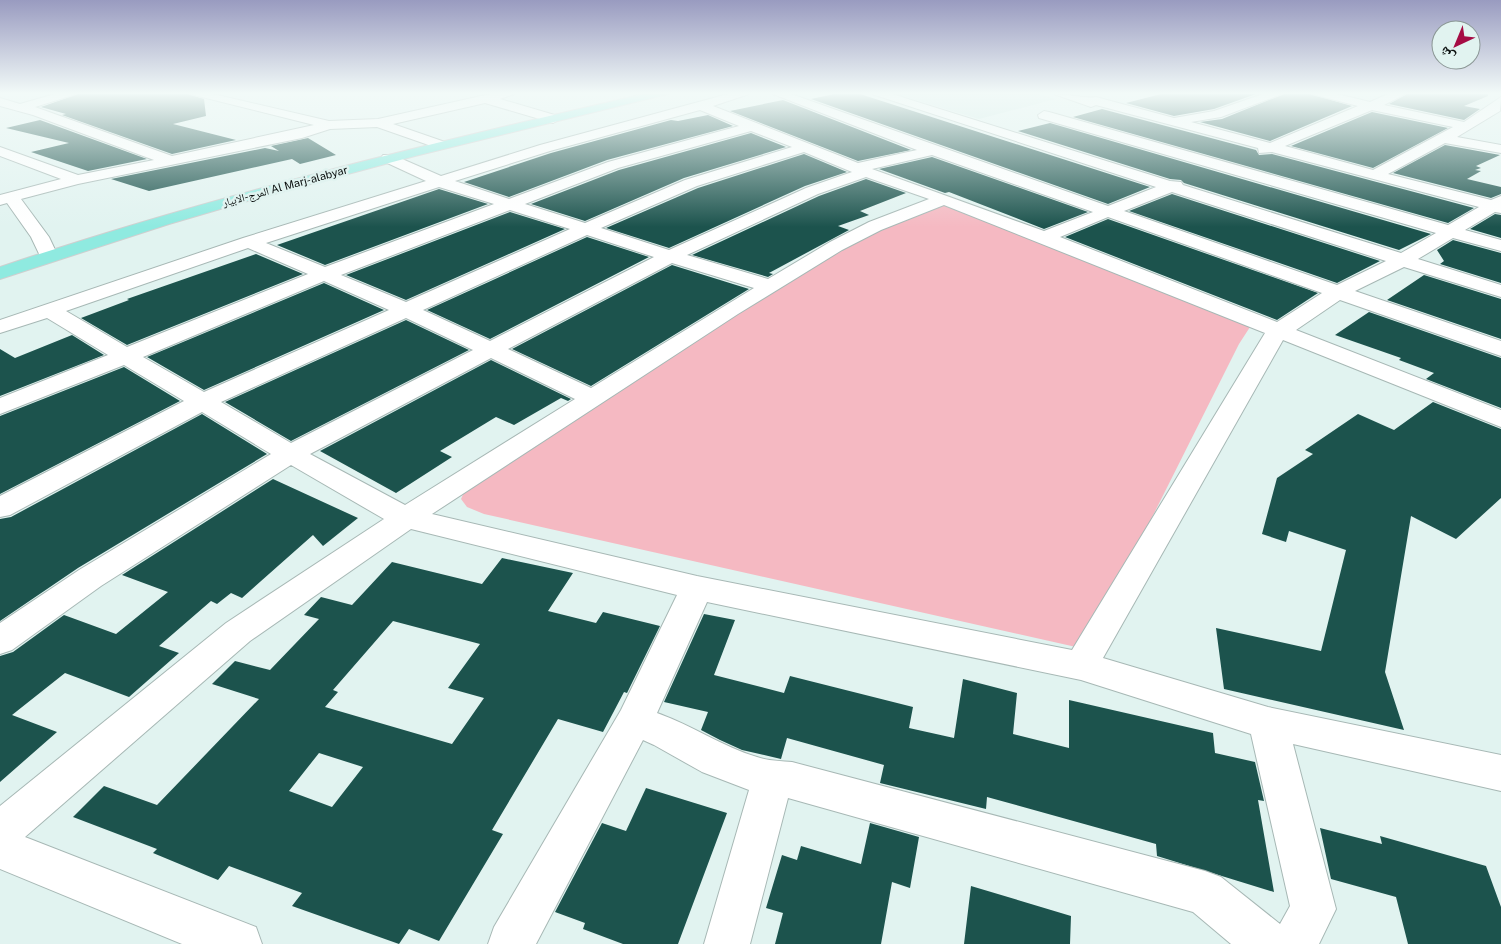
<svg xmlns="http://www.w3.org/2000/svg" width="1501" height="944" font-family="'Public Sans','Noto Naskh Arabic',sans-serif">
  <rect width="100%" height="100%" fill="#e1f3f0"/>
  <path fill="#cde8e3" d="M 896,94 L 1037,94 L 1056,99 L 979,119 Z"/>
  <path fill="#f5b9c2" d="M 942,202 L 1250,327 L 1239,344 L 1090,641 L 1076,647 L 484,514 L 467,507 L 461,499 L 465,490 L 834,252 L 886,224 Z"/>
  <path fill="#1c534d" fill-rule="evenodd" d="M 78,94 L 188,94 L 204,99 L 206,116 L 173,124 L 236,140 L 172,154 L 62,115 L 66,114 L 41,107 Z
    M 834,94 L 860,94 L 1150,187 L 1108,204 L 811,99 Z
    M 1161,94 L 1256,94 L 1214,109 L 1174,116 L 1126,103 Z
    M 1284,94 L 1310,94 L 1352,106 L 1270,141 L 1200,122 L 1222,119 Z
    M 1407,94 L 1488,94 L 1488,96 L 1464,106 L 1480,109 L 1464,120 L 1389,104 Z
    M 783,100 L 911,150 L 858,161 L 730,111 Z
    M 1102,109 L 1256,150 L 1259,155 L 1272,154 L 1474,208 L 1448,223 L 1073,117 Z
    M 1372,112 L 1448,128 L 1373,168 L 1291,146 Z
    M 708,115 L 733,126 L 607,160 L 509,197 L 464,182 L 551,153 L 671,120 L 678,121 Z
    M 40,120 L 147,159 L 88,171 L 31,152 L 69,143 L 6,128 Z
    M 1050,123 L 1431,234 L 1399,250 L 1184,183 L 1181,180 L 1170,179 L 1018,131 Z
    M 751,133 L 786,147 L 684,178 L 585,221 L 531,204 L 619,170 Z
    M 308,138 L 336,155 L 300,164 L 292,159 L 149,191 L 111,179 L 265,148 L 279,151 L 271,146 Z
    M 1445,145 L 1500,155 L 1476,166 L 1481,168 L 1475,170 L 1481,171 L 1467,179 L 1501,187 L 1501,194 L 1491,198 L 1393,173 Z
    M 804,154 L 847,172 L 805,186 L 669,248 L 606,228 L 698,188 Z
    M 932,157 L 1088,212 L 1044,229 L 949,192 L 945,193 L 879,169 Z
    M 866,179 L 906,193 L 860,211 L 869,215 L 838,226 L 849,230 L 769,273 L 773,274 L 768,277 L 692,255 L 819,196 Z
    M 439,189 L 488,204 L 325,265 L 277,245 Z
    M 1172,194 L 1380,261 L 1337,283 L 1129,211 Z
    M 510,212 L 565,229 L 406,300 L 346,275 Z
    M 1495,214 L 1501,215 L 1501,238 L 1470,229 Z
    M 1108,219 L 1318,293 L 1277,320 L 1065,237 Z
    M 587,237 L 649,257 L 490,339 L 427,310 Z
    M 1453,240 L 1501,253 L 1501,283 L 1440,264 L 1444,261 L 1437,250 Z
    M 256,254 L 303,274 L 127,345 L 81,318 L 129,300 L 127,299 Z
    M 672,265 L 749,289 L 591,386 L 512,349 Z
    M 1424,275 L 1501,299 L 1501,339 L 1387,300 Z
    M 324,283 L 384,310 L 204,390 L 147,357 Z
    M 1369,312 L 1501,358 L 1501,408 L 1426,379 L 1434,373 L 1399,360 L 1401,358 L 1335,335 Z
    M 406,320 L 469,350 L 291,441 L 225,402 Z
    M 72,335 L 104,355 L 0,396 L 0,349 L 15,358 Z
    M 491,360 L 571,399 L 568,401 L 561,398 L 514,425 L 496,417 L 440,451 L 452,457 L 396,493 L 320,451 Z
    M 124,367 L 180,401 L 0,494 L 0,416 Z
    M 1433,402 L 1501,429 L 1501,498 L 1456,539 L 1411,516 L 1385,672 L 1404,730 L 1224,689 L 1216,628 L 1321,651 L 1346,550 L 1289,531 L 1286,542 L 1262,534 L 1277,478 L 1313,454 L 1305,450 L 1358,414 L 1394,430 Z
    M 202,414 L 267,454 L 78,568 L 0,621 L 0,519 L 11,517 Z
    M 273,479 L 358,518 L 323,546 L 313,535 L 242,598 L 231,593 L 217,604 L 211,601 L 159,646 L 179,653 L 129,697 L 65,673 L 12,715 L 57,732 L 0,782 L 0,656 L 13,652 L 64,615 L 116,634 L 168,592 L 122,575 Z
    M 502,558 L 573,573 L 548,611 L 596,623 L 603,612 L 660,626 L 627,693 L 624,692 L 603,732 L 558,719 L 492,830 L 503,834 L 439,941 L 409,929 L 399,944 L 292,906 L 302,893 L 229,866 L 218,880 L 153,853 L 157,849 L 73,817 L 104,786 L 157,805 L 259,699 L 212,684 L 235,661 L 270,670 L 319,619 L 304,615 L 321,597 L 352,605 L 392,562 L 482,584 ZM 393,621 L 480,644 L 448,688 L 484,698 L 452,744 L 325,707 L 338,692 L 333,690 ZM 319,753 L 363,767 L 332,807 L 289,791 Z
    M 704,614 L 735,620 L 714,675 L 784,693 L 790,676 L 913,707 L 909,728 L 954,738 L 963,679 L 1017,693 L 1013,734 L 1069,748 L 1069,700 L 1213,733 L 1215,753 L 1255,762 L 1264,801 L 1258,800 L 1274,892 L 1157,856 L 1156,844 L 987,797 L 986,809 L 880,783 L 884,765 L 787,738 L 781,759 L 742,750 L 720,740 L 701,730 L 708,712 L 664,702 Z
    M 646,788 L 727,813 L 678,944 L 623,944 L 583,929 L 585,923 L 555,912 L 602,823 L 626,831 Z
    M 870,823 L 919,837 L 910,888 L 892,882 L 881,944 L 775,944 L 783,913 L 766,908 L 782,855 L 797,860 L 801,846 L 861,864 Z
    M 1320,828 L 1382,844 L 1380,836 L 1486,866 L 1501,907 L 1501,944 L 1408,944 L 1396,897 L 1331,879 Z
    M 971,886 L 1071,916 L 1070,944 L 964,944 Z"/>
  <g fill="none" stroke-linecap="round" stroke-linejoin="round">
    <g stroke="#a7b8b5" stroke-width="2">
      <path id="minor" d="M 55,94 L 76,94 L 35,107 L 172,156 L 314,125 L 190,94 L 213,94 L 329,121 L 378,119 L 490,94 L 514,94 L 500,99 L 558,116 L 560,119 L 553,123 L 485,103 L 393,124 L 445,142 L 447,145 L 440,149 L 377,127 L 330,129 L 302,138 L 78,184 L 21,199 L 49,237 L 58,256 L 56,260 L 42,260 L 31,237 L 7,203 L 0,205 L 0,195 L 61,179 L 0,156 L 0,147 L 78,175 L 154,160 L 33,115 L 0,106 L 0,98 L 20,104 Z
        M 728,94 L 749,94 L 713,106 L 858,163 L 917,150 L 773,94 L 791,94 L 1108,206 L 1156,187 L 872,94 L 892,94 L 1170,181 L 1181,182 L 1183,185 L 1401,253 L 1436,233 L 1039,118 L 1038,115 L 1044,111 L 1049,112 L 1448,225 L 1479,207 L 1272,152 L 1259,153 L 1258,148 L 1096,105 L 1091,107 L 1054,94 C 1066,94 1088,99 1096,97 L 1174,118 L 1214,111 L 1263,94 L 1282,94 L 1221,117 L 1191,122 L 1270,143 L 1358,106 L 1312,94 L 1337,94 L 1370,102 L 1388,94 L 1405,94 L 1384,105 L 1464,122 L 1501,97 L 1500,111 L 1457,137 L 1501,145 L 1501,153 L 1445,143 L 1388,174 L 1491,200 L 1501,196 L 1501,213 L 1495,212 L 1465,230 L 1501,240 L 1501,251 L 1453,238 L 1418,259 L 1501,285 L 1501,297 L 1404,267 L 1355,291 L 1501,341 L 1501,356 L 1340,300 L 1296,330 L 1501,410 L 1501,427 L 1283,340 L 1103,658 L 1268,707 L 1501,755 L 1501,791 L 1293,744 L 1336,909 L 1319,944 L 1231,944 L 1193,912 L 788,798 L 750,944 L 704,944 L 749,790 L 702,772 L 654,745 L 643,740 L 536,944 L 488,944 L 494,927 L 621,710 L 677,595 L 411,529 L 250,641 L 25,837 L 256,927 L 262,944 L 182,944 L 0,869 L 0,806 L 226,623 L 384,519 L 291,465 L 101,586 L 12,650 L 0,654 L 0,623 L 79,570 L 271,454 L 202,412 L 10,515 L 0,517 L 0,496 L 184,401 L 124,365 L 0,414 L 0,398 L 108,355 L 47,318 L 0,333 L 0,320 L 243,238 L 426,181 L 383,161 L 381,158 L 383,155 L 393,155 L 441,176 L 540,145 ZM 700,110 L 739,126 L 608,162 L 509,199 L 455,181 L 550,151 ZM 1372,110 L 1453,127 L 1373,170 L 1285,146 ZM 751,131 L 792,147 L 685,180 L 585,223 L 525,204 L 618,168 ZM 804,152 L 852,172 L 806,188 L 669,250 L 601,228 L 697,186 ZM 932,155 L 1093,212 L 1044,231 L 872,169 ZM 866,177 L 929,199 L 869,222 L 830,242 L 768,279 L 687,255 L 818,194 ZM 439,187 L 494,204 L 325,267 L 266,243 ZM 1172,192 L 1386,261 L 1337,285 L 1124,211 ZM 944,205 L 1265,333 L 1072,650 L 697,576 L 432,514 L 738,314 L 842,250 L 881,230 ZM 510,210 L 570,229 L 406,302 L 341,275 ZM 1108,217 L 1322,293 L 1277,322 L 1060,237 ZM 587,235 L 654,257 L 490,341 L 423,310 ZM 248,248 L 308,274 L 127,347 L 66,311 ZM 672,263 L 754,288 L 591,388 L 508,349 ZM 324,281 L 389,310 L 204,392 L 143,357 ZM 406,318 L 473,350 L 291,443 L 221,402 ZM 491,358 L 575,399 L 405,505 L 310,454 ZM 707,602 L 1081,680 L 1251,734 L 1290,906 L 1280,924 L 1221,877 L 1205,871 L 792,762 C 781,761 768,761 757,757 C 722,747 692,725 657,713 Z"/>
    </g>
    <g stroke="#cecfcf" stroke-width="2">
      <path id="primary" d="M 644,94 L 668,94 L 415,156 L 251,200 L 169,224 L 0,279 L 0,267 C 211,196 427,144 644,94 Z"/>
    </g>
    <use href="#minor" fill="#fff" fill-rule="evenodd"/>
    <use href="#primary" fill="#8feae0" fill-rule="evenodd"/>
  </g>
  <linearGradient id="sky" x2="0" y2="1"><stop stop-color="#999bc0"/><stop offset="0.41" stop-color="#f2faf8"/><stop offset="1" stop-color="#f2faf8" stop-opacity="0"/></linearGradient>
  <rect width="1501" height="227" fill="url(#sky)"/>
  <g text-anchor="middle" stroke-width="5" stroke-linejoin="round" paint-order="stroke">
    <g font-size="11" fill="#090e0d" stroke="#e1f3f0">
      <text transform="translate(285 186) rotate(-15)" y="4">المرج-الابيار Al Marj-alabyar</text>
    </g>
  </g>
  <g transform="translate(1456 45) rotate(224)"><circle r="24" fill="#e1f3f0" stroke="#8b9795"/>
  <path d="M0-4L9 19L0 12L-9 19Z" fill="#a50c44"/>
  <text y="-8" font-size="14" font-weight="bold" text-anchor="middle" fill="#090e0d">ش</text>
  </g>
</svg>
